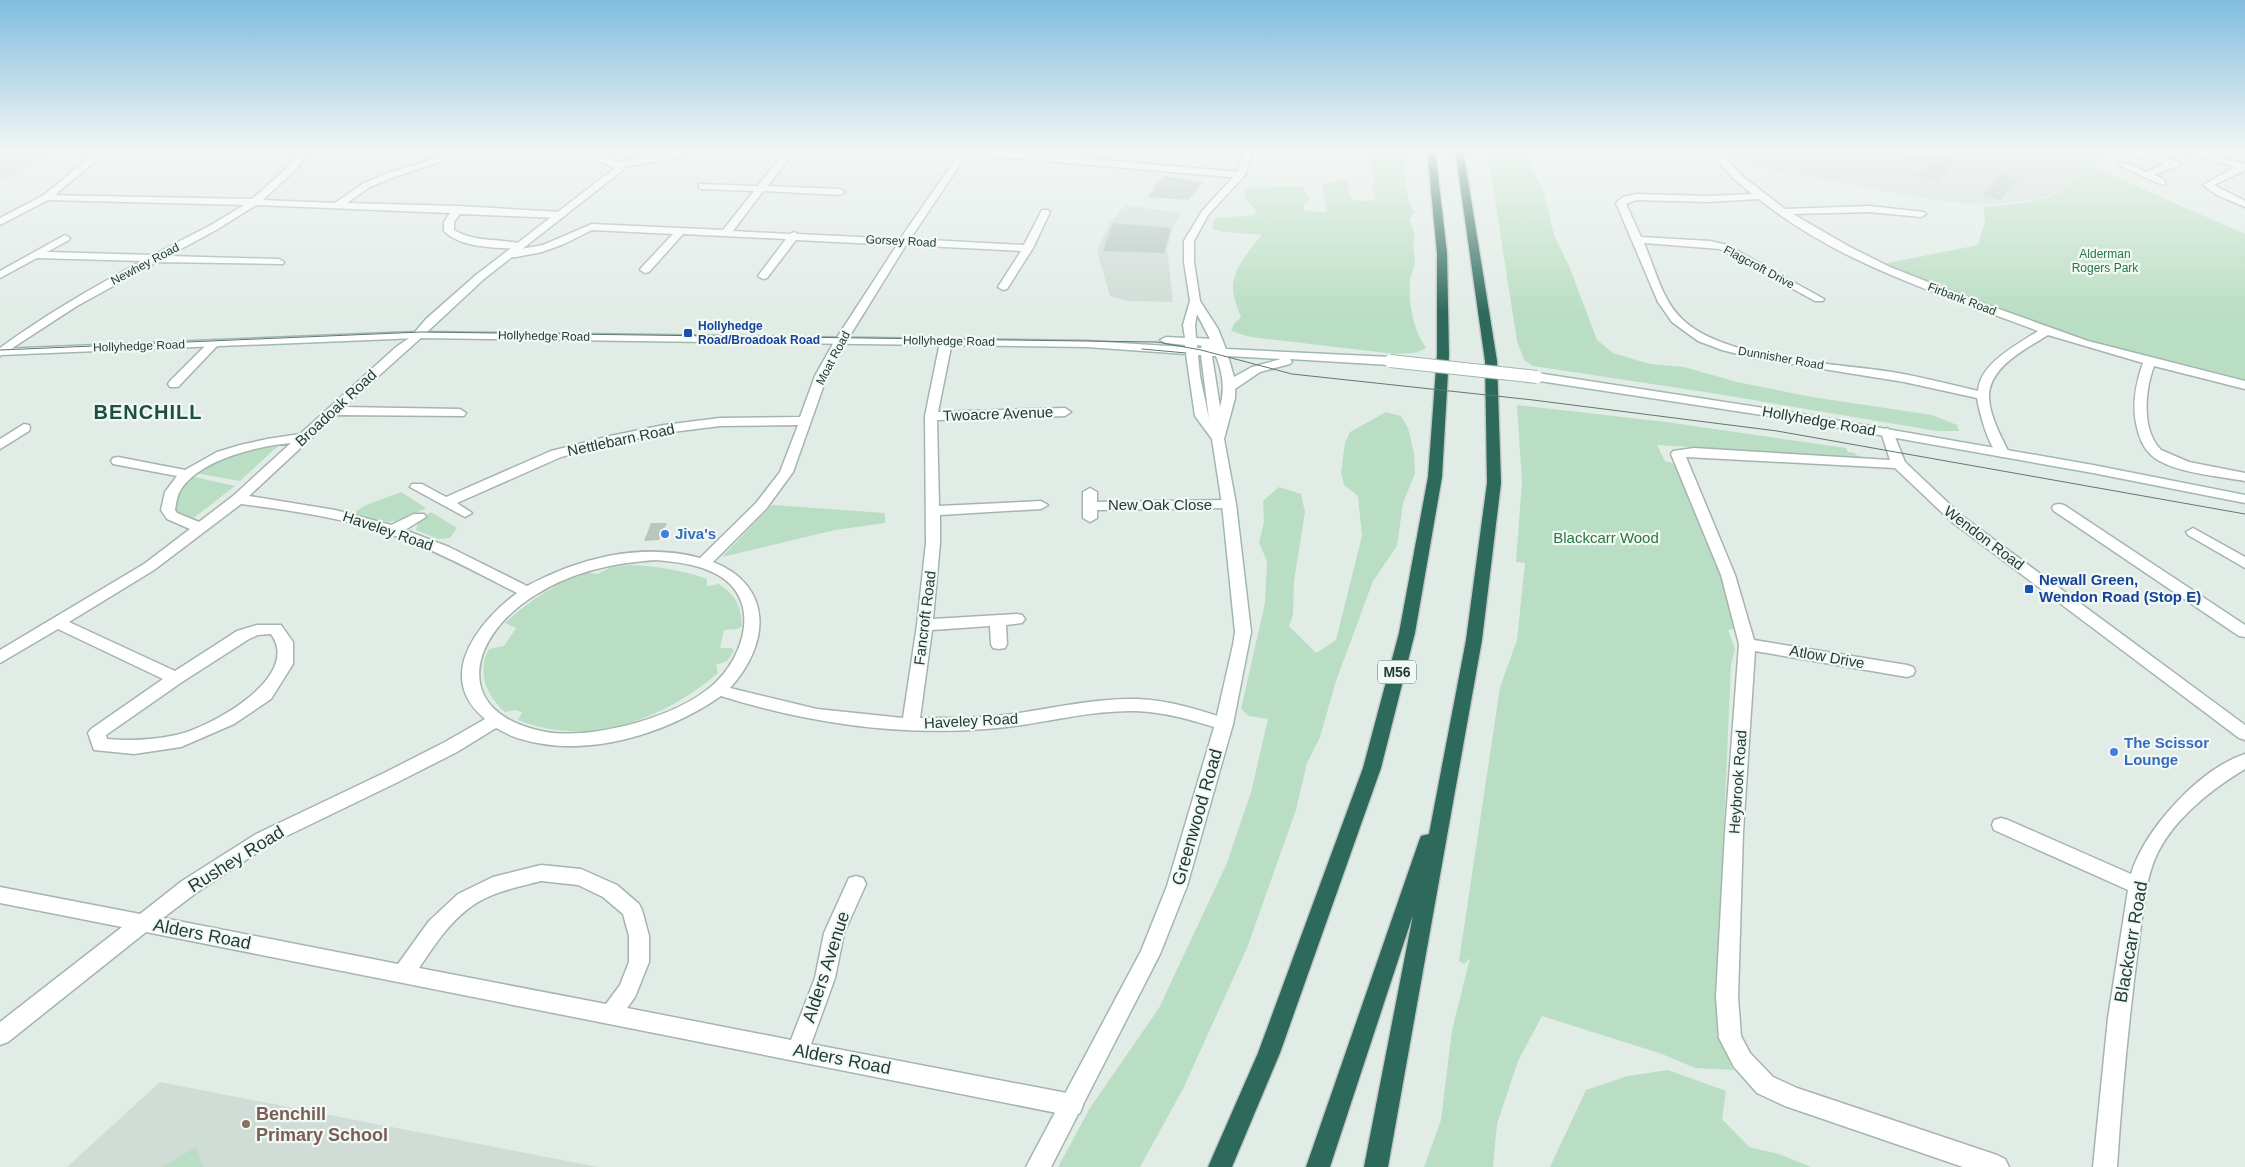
<svg xmlns="http://www.w3.org/2000/svg" width="2245" height="1167" font-family="Arial,sans-serif">
  <rect width="100%" height="100%" fill="#e2ece7"/>
  <path fill="#d0dcd6" d="M 0,149 L 2,150 L 56,149 L 13,178 L 0,178 Z
    M 1728,149 L 2090,149 L 2074,183 L 2067,189 L 2038,199 L 1979,205 L 1936,200 L 1738,164 Z
    M 1125,205 L 1182,213 L 1174,224 L 1167,248 L 1173,302 L 1128,301 L 1110,296 L 1097,251 L 1110,223 Z
    M 160,1082 L 598,1167 L 67,1167 Z"/>
  <path fill="#badec3" d="M 1364,149 L 1401,149 L 1407,158 C 1402,174 1405,197 1415,212 L 1409,219 L 1415,235 C 1411,245 1415,251 1415,261 C 1415,268 1411,274 1410,280 C 1408,303 1413,329 1426,348 L 1415,353 L 1395,354 L 1250,337 L 1231,331 L 1234,324 L 1241,317 C 1238,309 1234,299 1233,290 C 1232,269 1250,249 1262,235 L 1224,232 L 1213,229 L 1213,223 L 1216,218 L 1255,215 L 1256,211 L 1244,196 L 1245,189 L 1259,187 L 1302,186 L 1310,199 L 1304,205 L 1304,211 L 1327,212 C 1327,203 1321,191 1323,184 L 1347,179 L 1350,197 L 1355,201 L 1373,201 L 1376,198 C 1369,188 1373,186 1375,176 Z
    M 1487,149 L 1526,149 L 1534,173 L 1543,190 L 1554,235 L 1569,266 L 1597,340 L 1613,353 L 1650,364 L 1684,367 L 1737,382 L 1812,397 L 1932,415 L 1957,425 L 1959,431 L 1937,431 L 1705,392 L 1533,366 L 1524,360 L 1517,341 Z
    M 2090,149 L 2103,149 L 2093,167 L 2245,234 L 2245,381 L 2144,357 L 2021,321 L 1883,264 L 1978,245 L 1985,221 L 1983,207 C 2007,204 2055,203 2072,184 C 2080,175 2085,160 2090,149 Z
    M 1517,405 L 1666,422 L 1846,448 L 1848,452 L 1856,453 L 1855,455 L 1869,458 L 1657,445 L 1665,461 L 1676,464 L 1735,600 L 1727,601 L 1736,628 L 1728,630 L 1735,649 L 1731,665 L 1717,987 L 1717,1033 L 1733,1070 L 1695,1068 L 1662,1054 L 1542,1016 L 1518,1061 L 1497,1124 L 1493,1167 L 1424,1167 L 1441,1120 L 1452,1030 L 1470,958 L 1464,964 L 1459,961 L 1500,687 L 1517,640 L 1525,563 L 1516,562 L 1522,482 Z
    M 1386,412 L 1401,416 L 1408,428 L 1414,453 L 1415,473 L 1403,503 L 1397,546 L 1373,581 L 1336,681 L 1320,737 L 1307,763 L 1296,810 L 1247,948 L 1183,1089 L 1140,1167 L 1058,1167 L 1090,1108 L 1159,1008 L 1227,863 L 1251,792 L 1268,719 L 1249,716 L 1241,709 L 1265,603 L 1267,561 L 1259,543 L 1264,522 L 1263,501 L 1279,487 L 1301,494 L 1305,512 L 1294,581 L 1293,615 L 1289,626 L 1316,653 L 1336,640 L 1362,536 L 1358,496 L 1344,485 L 1341,473 L 1345,443 L 1350,432 Z
    M 278,446 L 240,481 L 194,473 C 221,458 248,448 278,446 Z
    M 190,476 L 235,486 L 191,520 L 176,515 C 167,498 179,488 190,476 Z
    M 401,492 L 426,508 L 404,519 L 389,522 L 352,514 L 366,505 Z
    M 772,505 L 885,513 L 885,523 L 835,530 L 722,557 Z
    M 431,512 L 457,528 L 450,538 L 438,539 L 416,530 L 419,519 Z
    M 629,565 C 657,566 682,570 707,579 L 707,586 L 719,584 C 736,596 741,605 742,626 L 738,629 L 724,630 L 720,648 L 732,648 L 734,651 L 727,661 L 716,665 L 718,673 C 663,720 588,748 518,720 L 522,712 L 515,710 L 505,712 C 487,697 476,671 489,649 L 504,646 L 516,628 L 505,623 C 528,602 556,582 587,573 C 590,572 593,574 598,574 L 609,568 Z
    M 1668,1070 L 1726,1091 L 1722,1119 L 1749,1147 L 1779,1154 L 1811,1167 L 1550,1167 L 1586,1090 L 1628,1076 Z
    M 196,1147 L 203,1167 L 161,1167 L 162,1167 Z"/>
  <path fill="#b7c7c0" d="M 1891,149 L 1964,149 L 1951,162 L 1954,163 L 1937,181 L 1916,176 L 1928,164 L 1890,155 Z
    M 2001,174 L 2019,178 L 2000,200 L 1982,195 Z
    M 1164,176 L 1204,182 L 1188,200 L 1147,197 L 1155,189 L 1151,189 Z
    M 1113,223 L 1171,228 L 1164,253 L 1103,251 Z
    M 651,523 L 667,523 L 659,540 L 644,541 Z"/>
  <g fill="none" stroke-linecap="round" stroke-linejoin="round">
    <g stroke="#a5b4ae" stroke-width="3">
      <path id="street" d="M 213,149 L 232,149 L 213,153 Z
        M 302,149 L 311,149 L 295,170 L 263,200 L 335,203 L 364,183 L 388,173 L 466,149 L 480,149 L 394,177 L 370,187 L 347,203 L 458,206 L 561,212 L 566,215 L 561,218 L 460,214 L 454,222 L 454,230 C 476,243 499,238 523,244 L 524,246 L 519,249 C 496,247 462,249 444,231 L 444,222 L 450,213 L 256,205 L 218,229 L 168,256 L 279,259 L 284,262 L 283,264 L 157,262 L 77,306 L 0,356 L 0,348 C 45,315 93,287 142,261 L 37,258 L 0,278 L 0,271 L 65,235 L 70,238 L 69,240 L 47,252 L 153,255 L 211,225 L 244,205 L 47,200 L 44,199 L 44,195 L 252,199 L 289,166 Z
        M 683,149 L 695,149 L 677,158 L 618,168 L 614,165 L 618,162 L 675,153 Z
        M 787,149 L 796,149 L 768,186 L 840,189 L 845,192 L 840,195 L 763,191 L 733,231 L 790,234 L 794,232 L 798,234 L 900,239 L 959,154 L 932,149 L 971,149 L 1240,172 L 1245,175 L 1240,178 L 967,154 L 910,239 L 1024,245 L 1042,210 L 1048,210 L 1050,212 L 1033,248 L 1007,289 L 1003,290 L 998,287 L 1021,251 L 906,245 L 846,342 L 827,376 L 793,472 L 766,509 L 713,562 C 774,586 770,644 730,688 L 817,709 L 903,718 L 917,625 L 926,543 L 925,416 L 940,342 L 946,339 L 952,342 L 938,412 L 1065,408 L 1071,412 L 1065,416 L 937,420 L 939,506 L 1041,501 L 1048,505 L 1041,509 L 940,515 L 940,543 L 933,619 L 1017,614 L 1022,615 L 1025,619 L 1022,623 L 1006,625 L 1007,644 L 1005,648 L 999,649 L 993,648 L 991,644 L 990,626 L 932,630 L 920,718 C 954,718 987,718 1019,713 C 1059,707 1097,698 1137,699 C 1169,700 1200,710 1230,720 L 1233,724 L 1230,728 L 1224,730 C 1195,721 1166,712 1136,711 C 1085,710 1036,726 986,729 C 895,736 807,723 721,696 C 666,734 587,759 521,739 C 512,737 504,732 496,728 L 457,752 L 396,783 L 270,844 L 196,893 L 163,918 L 398,964 L 429,921 L 458,894 L 493,877 L 541,865 L 581,869 L 617,885 L 639,904 L 642,910 L 649,936 L 649,962 L 635,997 L 627,1008 L 791,1040 L 815,978 L 824,933 L 849,878 L 856,876 L 863,878 L 866,884 L 844,933 L 835,978 L 811,1044 L 1072,1094 L 1080,1097 L 1083,1105 L 1080,1113 L 1072,1116 L 146,932 L 8,1042 L 0,1045 L 0,1022 L 122,927 L 0,903 L 0,887 L 140,914 L 182,881 L 256,834 L 384,773 L 445,742 L 485,719 C 477,712 470,705 466,695 C 449,656 489,614 517,593 C 480,574 443,554 404,539 C 351,519 296,511 241,504 L 154,570 L 69,622 L 175,671 L 237,631 L 257,625 L 281,625 L 293,642 L 293,664 L 271,699 L 234,724 L 181,747 L 134,754 L 94,750 L 88,733 L 91,729 L 163,679 L 58,629 L 0,663 L 0,650 L 144,564 L 190,529 L 167,519 L 161,510 L 165,492 L 177,476 L 113,464 L 111,461 L 113,458 L 118,457 L 185,470 L 217,452 L 240,445 L 267,439 L 300,434 L 396,347 L 418,332 L 422,333 L 424,335 L 422,337 L 344,407 L 460,409 L 466,413 L 464,416 L 336,415 L 249,496 L 335,510 L 391,525 L 414,514 L 424,514 L 426,517 L 405,530 L 449,547 L 527,586 C 579,558 641,542 700,558 L 756,503 L 780,472 L 798,425 L 720,426 L 664,433 L 611,444 L 561,457 L 457,503 L 472,513 L 465,517 L 410,487 L 412,484 L 422,484 L 446,497 L 551,451 L 610,436 L 664,425 L 720,418 L 800,417 L 815,376 L 834,342 L 897,245 L 796,240 L 767,278 L 763,279 L 758,276 L 786,239 L 683,234 L 649,272 L 645,273 L 640,270 L 641,268 L 673,234 L 592,230 L 564,244 L 542,252 L 516,257 L 509,257 L 504,254 L 509,251 L 543,245 L 592,224 L 723,230 L 754,191 L 702,189 L 699,188 L 699,184 L 758,186 ZM 291,443 L 233,496 L 199,522 L 177,513 L 175,510 C 176,504 177,496 180,491 C 198,460 257,446 291,443 ZM 656,560 C 677,562 699,564 718,575 C 762,600 744,657 714,684 C 678,717 593,740 546,732 C 449,714 468,635 537,594 C 574,571 614,563 656,560 ZM 271,634 C 303,677 210,728 176,735 C 153,740 131,741 107,739 L 106,735 L 182,682 L 249,639 L 258,635 ZM 541,881 L 578,885 L 603,897 L 623,914 L 629,936 L 629,962 L 620,985 L 606,1004 L 419,968 C 434,946 449,922 472,906 C 492,892 518,887 541,881 Z
        M 1690,149 L 1716,149 L 1742,176 L 1785,209 L 1869,206 L 1924,212 L 1926,214 L 1921,217 L 1869,212 L 1793,214 L 1850,247 L 1890,267 L 1971,299 L 2088,341 L 2245,381 L 2245,389 L 2154,366 C 2145,390 2141,430 2161,450 L 2189,462 L 2245,473 L 2245,481 C 2219,476 2169,473 2150,454 C 2142,446 2138,434 2136,423 C 2132,402 2136,383 2143,363 L 2048,335 C 2026,349 1988,367 1989,398 C 1990,417 2001,436 2009,453 L 2002,457 C 1990,454 1979,411 1977,398 L 1904,382 L 1754,358 L 1722,350 L 1698,341 L 1672,322 L 1658,302 L 1616,203 L 1623,197 L 1636,194 L 1708,196 L 1752,194 L 1735,180 L 1709,152 ZM 1759,199 C 1839,264 1943,295 2038,331 C 2017,345 1980,363 1978,391 C 1949,384 1921,377 1892,372 C 1835,363 1722,360 1681,318 C 1661,298 1655,268 1644,243 L 1720,249 L 1815,301 L 1823,301 L 1824,299 L 1727,245 L 1710,241 L 1641,237 L 1626,204 L 1636,200 L 1708,202 Z
        M 2113,149 L 2129,149 L 2181,162 L 2177,166 L 2154,175 L 2165,180 L 2165,184 L 2162,185 L 2119,165 L 2123,162 L 2146,172 L 2164,164 Z
        M 2175,149 L 2190,149 L 2245,164 L 2245,170 L 2214,185 L 2245,201 L 2245,207 L 2217,195 L 2203,185 L 2235,167 Z
        M 214,340 L 220,343 L 218,345 L 178,387 L 170,387 L 168,384 L 170,381 L 210,341 Z
        M 24,424 L 29,425 L 30,428 L 29,431 L 0,449 L 0,439 Z
        M 1887,428 L 1893,432 L 1905,462 L 1962,516 L 2245,725 L 2245,740 L 2239,738 L 1952,522 L 1895,468 L 1686,457 L 1735,575 L 1754,640 L 1907,665 L 1913,667 L 1915,671 L 1913,675 L 1907,677 L 1755,651 L 1743,832 L 1738,997 L 1741,1036 L 1750,1053 L 1773,1077 L 1797,1088 L 1997,1155 L 2005,1159 L 2009,1167 L 1963,1167 L 1785,1106 L 1757,1093 L 1734,1067 L 1719,1038 L 1716,997 L 1725,832 L 1739,644 L 1721,575 L 1671,454 L 1673,451 L 1694,448 L 1890,460 L 1881,432 Z
        M 1090,488 L 1097,492 L 1097,502 L 1229,500 L 1236,504 L 1229,508 L 1097,510 L 1097,518 L 1090,522 L 1083,518 L 1083,492 Z
        M 2059,504 L 2064,505 L 2245,625 L 2245,637 L 2239,636 L 2054,511 L 2052,508 L 2054,505 Z
        M 2193,528 L 2245,557 L 2245,568 L 2188,535 L 2186,532 Z
        M 2245,754 L 2245,769 C 2212,789 2176,817 2158,852 C 2145,878 2143,912 2139,941 C 2129,1016 2122,1091 2117,1167 L 2093,1167 L 2108,1018 L 2128,890 L 1994,830 L 1992,825 L 1994,820 L 2001,818 L 2008,820 L 2131,874 C 2145,829 2199,769 2245,754 Z"/>
    </g>
    <g stroke="#a0b8af" stroke-width="3">
      <path id="secondary" d="M 100,149 L 110,149 L 50,199 L 0,225 L 0,218 L 44,195 Z
        M 573,149 C 586,149 618,157 624,169 L 484,279 L 427,332 L 1087,341 L 1185,347 L 1185,345 L 1166,343 L 1160,340 L 1166,337 L 1185,338 L 1183,325 L 1190,301 L 1184,262 L 1184,241 L 1202,211 L 1236,174 L 1246,149 L 1254,149 L 1245,175 L 1208,215 L 1194,241 L 1194,262 L 1200,301 L 1218,329 L 1226,349 L 1390,357 L 1396,361 L 1390,365 L 1290,359 L 1292,362 L 1290,364 L 1260,372 L 1235,389 L 1235,398 L 1224,439 L 1236,504 L 1251,632 L 1233,724 L 1187,886 L 1160,954 L 1051,1167 L 1026,1167 L 1141,951 L 1167,886 L 1215,724 L 1233,645 L 1235,632 L 1222,504 L 1212,439 L 1195,416 L 1186,354 L 1087,347 L 418,338 L 0,355 L 0,349 L 415,332 L 426,319 L 476,275 L 615,168 ZM 1197,314 L 1210,339 L 1196,338 L 1195,325 ZM 1197,345 L 1202,346 L 1201,348 L 1197,348 ZM 1198,355 L 1201,355 L 1209,419 L 1200,376 ZM 1212,356 L 1216,356 C 1223,373 1225,390 1220,407 ZM 1228,356 L 1281,359 L 1252,367 L 1234,377 Z
        M 1537,373 L 1789,412 L 2093,465 L 2245,495 L 2245,503 L 2093,473 L 1789,419 L 1533,380 L 1531,377 L 1533,374 Z"/>
    </g>
    <g stroke="#c1c9c6" stroke-width="3">
      <path id="highway" d="M 1427,149 L 1435,149 L 1447,253 L 1449,355 L 1442,477 L 1415,633 L 1381,768 L 1280,1053 L 1232,1167 L 1208,1167 L 1258,1053 L 1363,768 L 1399,633 L 1428,477 L 1437,355 L 1437,253 Z
        M 1455,149 L 1463,149 L 1497,361 L 1501,483 L 1482,640 L 1388,1167 L 1364,1167 L 1413,915 L 1330,1167 L 1306,1167 L 1419,841 L 1421,836 L 1429,834 L 1466,640 L 1487,483 L 1485,361 Z"/>
    </g>
    <use href="#street" fill="#fff" fill-rule="evenodd"/>
    <use href="#secondary" fill="#fff" fill-rule="evenodd"/>
    <use href="#highway" fill="#2d6a5b" fill-rule="evenodd"/>
    <path stroke="#5c7970" stroke-width="1" d="M 1142,349 L 1186,353
      M 0,350 L 421,332 L 1157,342 L 1201,350 L 1292,374 L 1533,400 L 1777,431 L 2245,514"/>
    <g stroke="#a0b8af" stroke-width="14" stroke-linecap="butt">
      <path id="secondary-bridge" d="M 1390,361 L 1537,377"/>
    </g>
    <use href="#secondary-bridge" stroke="#fff" stroke-width="12"/>
  </g>
  <linearGradient id="sky" x2="0" y2="1"><stop stop-color="#82bddf"/><stop offset="0.48" stop-color="#f2f6f4"/><stop offset="1" stop-color="#f2f6f4" stop-opacity="0"/></linearGradient>
  <rect width="2245" height="313" fill="url(#sky)"/>
  <g fill="#1a4fb4" stroke="#f2f9f5" stroke-width="2">
    <rect x="683" y="328" width="10" height="10" rx="2.5"/>
    <rect x="2024" y="584" width="10" height="10" rx="2.5"/>
  </g>
  <g fill="#3f7fe0" stroke="#f2f9f5" stroke-width="2">
    <circle cx="665" cy="534" r="5"/>
    <circle cx="2114" cy="752" r="5"/>
  </g>
  <circle fill="#8d6e63" stroke="#f2f9f5" stroke-width="2" cx="246" cy="1124" r="5"/>
  <g text-anchor="middle" stroke-width="4.5" stroke-linejoin="round" paint-order="stroke">
    <g font-size="12" fill="#223d35" stroke="#f2f9f5">
      <text transform="translate(901 241) rotate(3)" y="4">Gorsey Road</text>
      <text transform="translate(145 264) rotate(-28)" y="4">Newhey Road</text>
      <text transform="translate(1759 267) rotate(28)" y="4">Flagcroft Drive</text>
      <text transform="translate(1962 299) rotate(21)" y="4">Firbank Road</text>
      <text transform="translate(544 336) rotate(1)" y="4">Hollyhedge Road</text>
      <text transform="translate(949 341) rotate(1)" y="4">Hollyhedge Road</text>
      <text transform="translate(139 346) rotate(-2)" y="4">Hollyhedge Road</text>
      <text transform="translate(833 358) rotate(-62)" y="4">Moat Road</text>
      <text transform="translate(1781 358) rotate(10)" y="4">Dunnisher Road</text>
    </g>
    <g font-size="12" fill="#2b7545" stroke="#f2f9f5">
      <text x="2105" y="258">Alderman<tspan x="2105" dy="14">Rogers Park</tspan></text>
    </g>
    <g font-size="12" font-weight="bold" fill="#164399" stroke="#f2f9f5" text-anchor="start">
      <text x="698" y="330">Hollyhedge<tspan x="698" dy="14">Road/Broadoak Road</tspan></text>
    </g>
    <rect fill="#f2f9f5" stroke="#60756f" stroke-width="1" x="1378" y="660.5" width="38" height="23" rx="4"/>
    <g font-size="14" font-weight="bold" fill="#223d35">
      <text x="1397" y="677">M56</text>
    </g>
    <g font-size="15" fill="#223d35" stroke="#f2f9f5">
      <text transform="translate(336 408) rotate(-43)" y="5">Broadoak Road</text>
      <text transform="translate(998 414) rotate(-2)" y="5">Twoacre Avenue</text>
      <text transform="translate(1819 421) rotate(10)" y="5">Hollyhedge Road</text>
      <text transform="translate(621 440) rotate(-12)" y="5">Nettlebarn Road</text>
      <text x="1160" y="510">New Oak Close</text>
      <text transform="translate(388 531) rotate(19)" y="5">Haveley Road</text>
      <text transform="translate(1984 538) rotate(37)" y="5">Wendon Road</text>
      <text transform="translate(925 618) rotate(-83)" y="5">Fancroft Road</text>
      <text transform="translate(1827 657) rotate(10)" y="5">Atlow Drive</text>
      <text transform="translate(971 721) rotate(-3)" y="5">Haveley Road</text>
      <text transform="translate(1738 782) rotate(-86)" y="5">Heybrook Road</text>
    </g>
    <g font-size="15" font-weight="bold" fill="#366cbe" stroke="#f2f9f5" text-anchor="start">
      <text x="675" y="539">Jiva's</text>
      <text x="2124" y="748">The Scissor<tspan x="2124" dy="17">Lounge</tspan></text>
    </g>
    <g font-size="15" fill="#2b7545" stroke="#f2f9f5">
      <text x="1606" y="543">Blackcarr Wood</text>
    </g>
    <g font-size="15" font-weight="bold" fill="#164399" stroke="#f2f9f5" text-anchor="start">
      <text x="2039" y="585">Newall Green,<tspan x="2039" dy="17">Wendon Road (Stop E)</tspan></text>
    </g>
    <g font-size="18" fill="#223d35" stroke="#f2f9f5">
      <text transform="translate(1197 817) rotate(-74)" y="6">Greenwood Road</text>
      <text transform="translate(236 859) rotate(-32)" y="6">Rushey Road</text>
      <text transform="translate(202 934) rotate(11)" y="6">Alders Road</text>
      <text transform="translate(2131 942) rotate(-80)" y="6">Blackcarr Road</text>
      <text transform="translate(826 967) rotate(-72)" y="6">Alders Avenue</text>
      <text transform="translate(842 1059) rotate(11)" y="6">Alders Road</text>
    </g>
    <g font-size="18" font-weight="bold" fill="#785e54" stroke="#f2f9f5" text-anchor="start">
      <text x="256" y="1120">Benchill<tspan x="256" dy="21">Primary School</tspan></text>
    </g>
    <g font-size="20" font-weight="bold" letter-spacing="1" fill="#1d5042" stroke="#f2f9f5">
      <text x="148" y="419">BENCHILL</text>
    </g>
  </g>
</svg>
